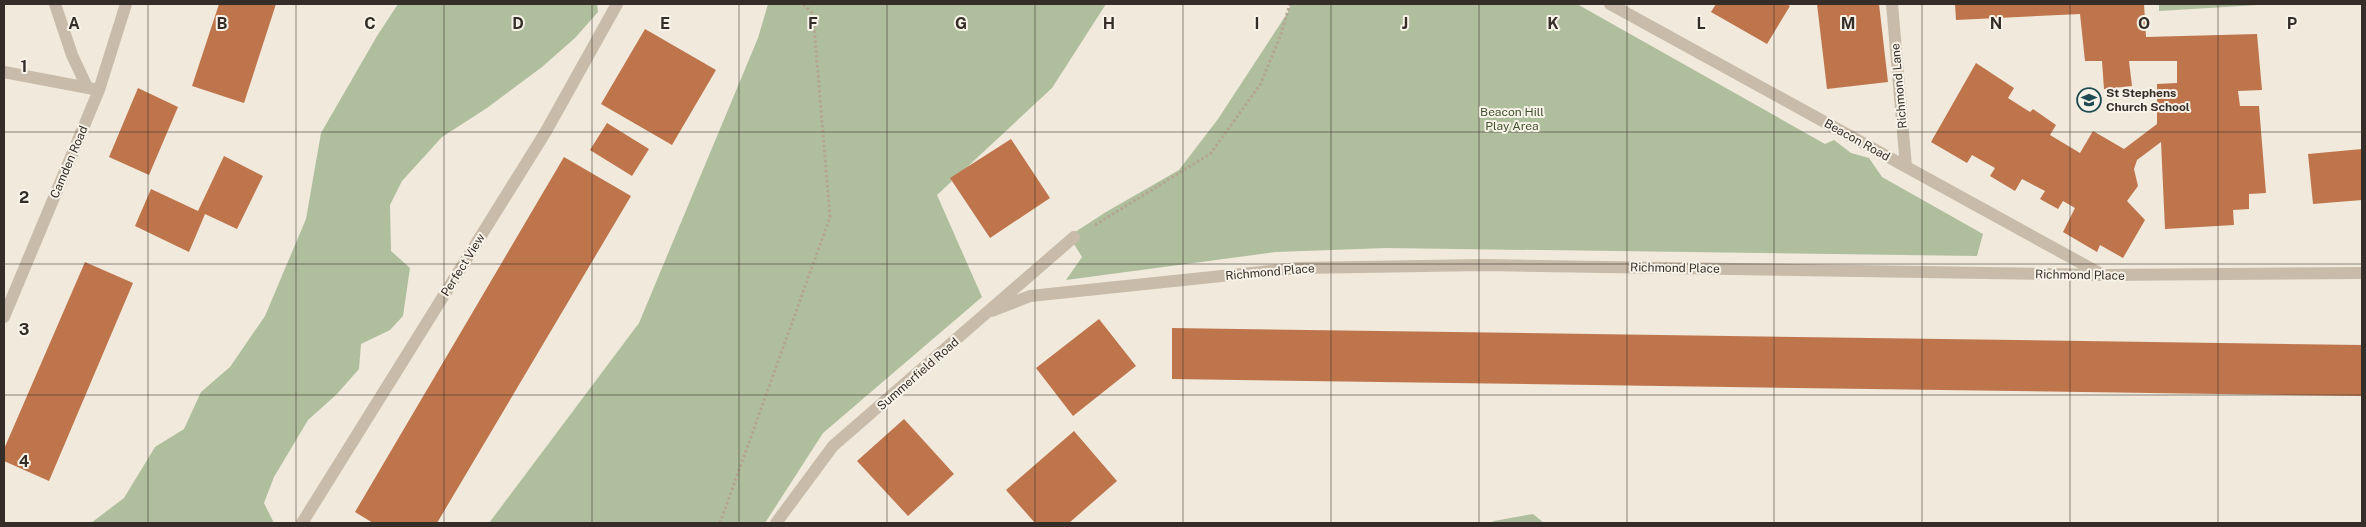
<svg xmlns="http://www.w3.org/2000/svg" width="2366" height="527" font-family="'Public Sans',sans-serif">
  <rect width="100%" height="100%" fill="#f0e9dc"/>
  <path fill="#afbf9d" d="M 398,4 L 597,4 L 598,12 L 575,38 L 542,67 L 487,108 L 442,137 L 402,181 L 390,205 L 391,251 L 410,268 L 403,316 L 390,330 L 361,344 L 359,369 L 337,394 L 308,420 L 274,477 L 264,503 L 274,523 L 91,523 L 124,498 L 155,447 L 184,429 L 201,392 L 230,367 L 265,316 L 306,219 L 321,133 L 377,36 Z
    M 768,4 L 1106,4 L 1052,88 L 937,195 L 982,297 L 823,433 L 765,523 L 489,523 L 639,323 L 758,38 Z
    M 1291,4 L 1577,4 L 1825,144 L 1834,140 L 1851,153 L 1869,158 L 1882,177 L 1983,234 L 1977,256 L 1386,248 L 1276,252 L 1066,280 L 1082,257 L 1069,236 L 1106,212 L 1179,170 L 1218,119 L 1288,12 Z
    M 2159,4 L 2275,4 L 2159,11 Z
    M 1533,514 L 1544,523 L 1491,523 L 1494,521 Z"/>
  <path fill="#bf754c" d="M 219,4 L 276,4 L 244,103 L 192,86 Z
    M 1716,4 L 1786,4 L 1790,6 L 1767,44 L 1711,12 Z
    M 1817,4 L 1879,4 L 1888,82 L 1827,89 Z
    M 1955,4 L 2144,4 L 2146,37 L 2257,34 L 2262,90 L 2238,91 L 2240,106 L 2259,106 L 2266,193 L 2249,194 L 2249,209 L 2233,210 L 2234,225 L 2165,229 L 2161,142 L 2137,160 L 2134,169 L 2138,186 L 2127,201 L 2145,220 L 2123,258 L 2100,245 L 2097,252 L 2063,232 L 2075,208 L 2063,201 L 2058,209 L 2040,199 L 2045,191 L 2022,179 L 2015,191 L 1990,176 L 1995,168 L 1972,155 L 1967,163 L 1931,142 L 1976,63 L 2014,88 L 2008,98 L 2030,112 L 2033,109 L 2056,125 L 2050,135 L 2080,153 L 2093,131 L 2124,149 L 2157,124 L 2157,84 L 2177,83 L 2177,61 L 2129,61 L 2132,86 L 2104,89 L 2102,61 L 2085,61 L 2080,14 L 1956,20 Z
    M 645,29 L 716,70 L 672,145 L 601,104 Z
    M 138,88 L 178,107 L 149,175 L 109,157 Z
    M 607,123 L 649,149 L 632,176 L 590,150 Z
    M 1011,139 L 1050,198 L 990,238 L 950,178 Z
    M 2362,149 L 2362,200 L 2313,204 L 2308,154 Z
    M 224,156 L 263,176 L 237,229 L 205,214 L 189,252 L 135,226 L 151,189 L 198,211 Z
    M 564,157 L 631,196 L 437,523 L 373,523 L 355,512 Z
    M 85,262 L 133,283 L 49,481 L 4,461 L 4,449 Z
    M 1099,319 L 1136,366 L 1073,416 L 1036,368 Z
    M 1172,328 L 2362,345 L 2362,396 L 1172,379 Z
    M 904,419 L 954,474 L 908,516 L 857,461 Z
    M 1074,431 L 1117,481 L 1069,523 L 1035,523 L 1006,490 Z"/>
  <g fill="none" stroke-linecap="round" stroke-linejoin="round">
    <path stroke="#b4a593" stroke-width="3" stroke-dasharray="2.5 2.5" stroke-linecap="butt" d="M 1095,225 L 1210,154 L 1260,85 L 1280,37 L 1290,4
      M 720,523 L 830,217 L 813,14 L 803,4"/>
    <path stroke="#c8bba9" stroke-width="12" d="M 55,4 L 72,55 L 87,87
      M 1610,4 L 2101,274
      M 1892,4 L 1906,167
      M 4,72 L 99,90
      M 992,311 L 1030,296 L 1299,268 L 1484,265 L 2104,275 L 2362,273
      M 4,317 L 99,90 L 126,4
      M 302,523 L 545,133 L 617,4
      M 776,523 L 833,446 L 1074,237"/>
  </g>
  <path fill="none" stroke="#352e28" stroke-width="1" stroke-opacity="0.55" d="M 148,4 L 148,523M 296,4 L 296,523M 444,4 L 444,523M 592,4 L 592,523M 739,4 L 739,523M 887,4 L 887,523M 1035,4 L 1035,523M 1183,4 L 1183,523M 1331,4 L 1331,523M 1479,4 L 1479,523M 1627,4 L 1627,523M 1774,4 L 1774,523M 1922,4 L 1922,523M 2070,4 L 2070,523M 2218,4 L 2218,523M 4,132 L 2362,132M 4,264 L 2362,264M 4,395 L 2362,395"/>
  <defs>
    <g id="school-ring" transform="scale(1.25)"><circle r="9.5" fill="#f8f3e8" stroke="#204b54" stroke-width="1.5"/><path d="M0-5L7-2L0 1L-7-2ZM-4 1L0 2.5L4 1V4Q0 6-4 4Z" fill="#204b54"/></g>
  </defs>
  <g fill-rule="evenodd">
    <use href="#school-ring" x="2089" y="100"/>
  </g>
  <g text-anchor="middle" stroke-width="4" stroke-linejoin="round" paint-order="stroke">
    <g font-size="12" fill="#352e28" stroke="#f8f3e8">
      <text transform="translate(1899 86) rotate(-95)" y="4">Richmond Lane</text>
      <text transform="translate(1857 140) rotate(29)" y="4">Beacon Road</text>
      <text transform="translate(69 162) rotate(-67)" y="4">Camden Road</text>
      <text transform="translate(463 265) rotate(-58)" y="4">Perfect View</text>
      <text transform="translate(1675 268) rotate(1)" y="4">Richmond Place</text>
      <text transform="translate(1270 272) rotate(-5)" y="4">Richmond Place</text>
      <text transform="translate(2080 275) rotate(1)" y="4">Richmond Place</text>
      <text transform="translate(918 374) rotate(-41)" y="4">Summerfield Road</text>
    </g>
    <g font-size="12" font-weight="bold" fill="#352e28" stroke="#f8f3e8" text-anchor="start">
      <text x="2106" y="97">St Stephens<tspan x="2106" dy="14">Church School</tspan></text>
    </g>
    <g font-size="12" fill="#40522d" stroke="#f8f3e8">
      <text x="1512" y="116">Beacon Hill<tspan x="1512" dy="14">Play Area</tspan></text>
    </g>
  </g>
  <g font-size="16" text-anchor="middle" font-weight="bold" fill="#352e28" stroke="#f8f3e8" stroke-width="4" stroke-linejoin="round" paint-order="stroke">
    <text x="74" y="29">A</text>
    <text x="222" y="29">B</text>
    <text x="370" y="29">C</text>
    <text x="518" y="29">D</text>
    <text x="665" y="29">E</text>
    <text x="813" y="29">F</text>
    <text x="961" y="29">G</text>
    <text x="1109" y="29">H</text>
    <text x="1257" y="29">I</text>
    <text x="1405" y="29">J</text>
    <text x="1553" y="29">K</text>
    <text x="1701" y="29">L</text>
    <text x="1848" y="29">M</text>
    <text x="1996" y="29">N</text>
    <text x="2144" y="29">O</text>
    <text x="2292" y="29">P</text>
    <text x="24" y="72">1</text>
    <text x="24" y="203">2</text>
    <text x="24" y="335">3</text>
    <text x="24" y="467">4</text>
  </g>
  <rect width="2366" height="527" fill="none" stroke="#352e28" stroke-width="10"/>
</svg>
